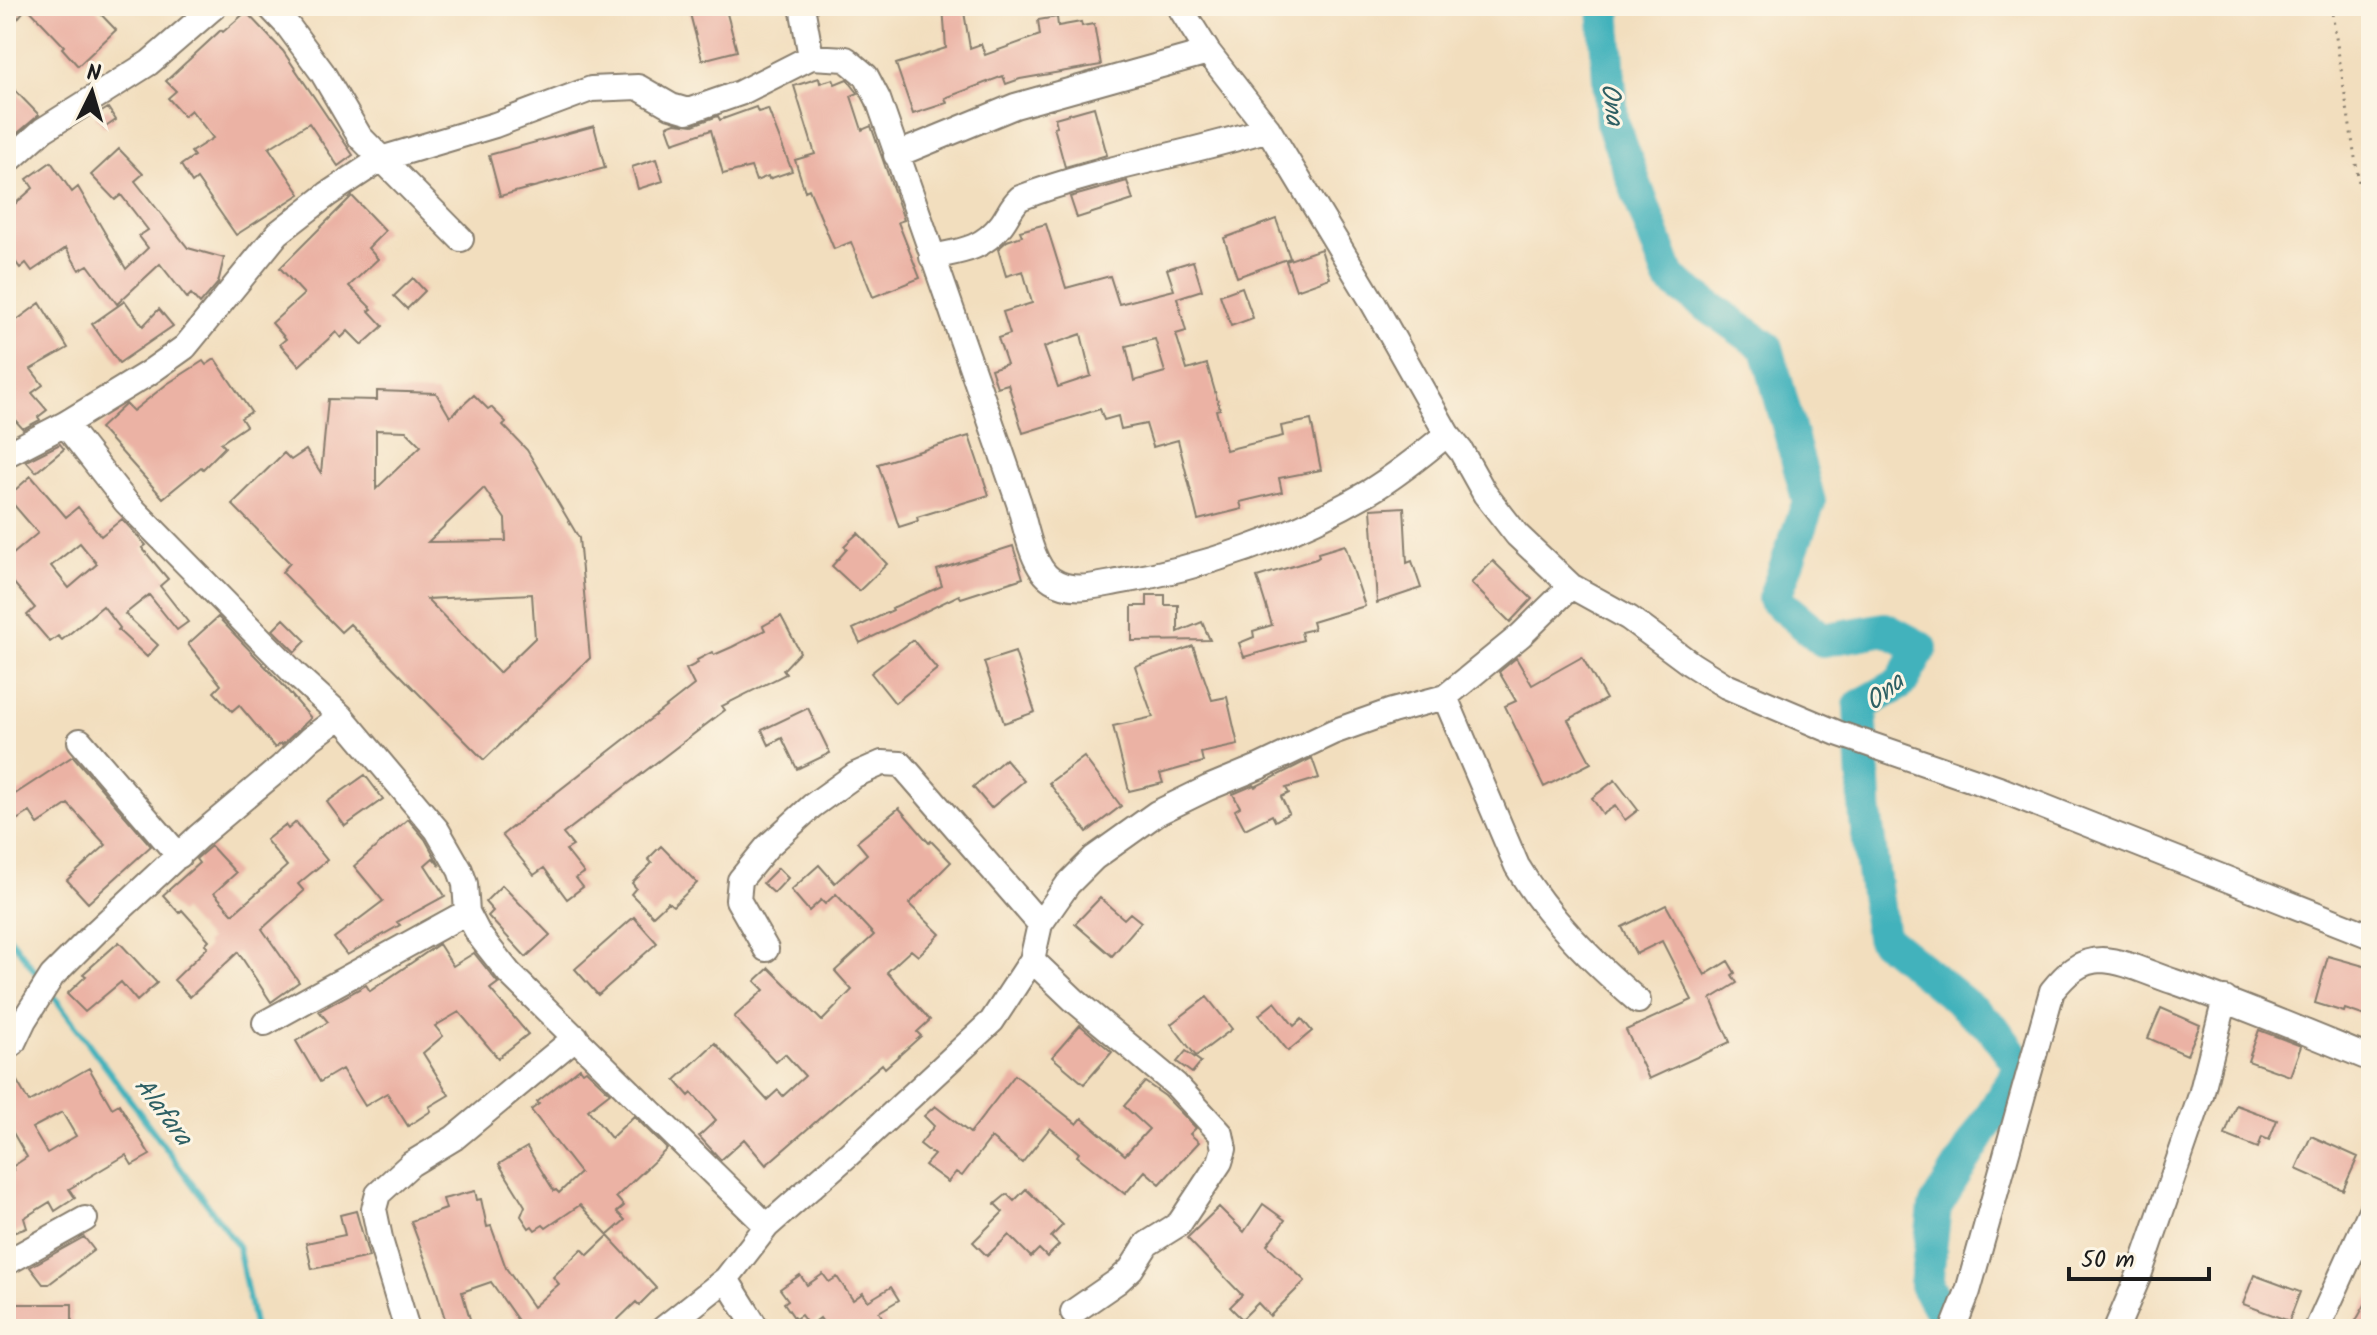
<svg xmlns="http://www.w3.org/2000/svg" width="2377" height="1335" font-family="Kalam,sans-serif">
  <rect width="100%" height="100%" fill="#fcf5e5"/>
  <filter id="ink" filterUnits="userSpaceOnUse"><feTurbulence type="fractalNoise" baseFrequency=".0125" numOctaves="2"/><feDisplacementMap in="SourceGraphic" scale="16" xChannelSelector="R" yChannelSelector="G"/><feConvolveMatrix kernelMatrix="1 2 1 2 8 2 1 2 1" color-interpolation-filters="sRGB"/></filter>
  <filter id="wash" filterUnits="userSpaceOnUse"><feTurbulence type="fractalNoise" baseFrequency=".006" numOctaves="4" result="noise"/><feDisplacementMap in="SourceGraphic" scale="32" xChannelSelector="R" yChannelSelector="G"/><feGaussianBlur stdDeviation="1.8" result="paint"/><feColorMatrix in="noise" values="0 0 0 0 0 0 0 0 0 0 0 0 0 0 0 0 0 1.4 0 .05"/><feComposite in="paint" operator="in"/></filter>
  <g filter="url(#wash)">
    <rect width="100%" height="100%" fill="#f2debe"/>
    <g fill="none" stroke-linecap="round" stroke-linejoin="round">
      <path stroke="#43b2bc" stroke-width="6" d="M 6,932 L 42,981
        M 49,990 L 238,1246 L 255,1329"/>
      <path stroke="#43b2bc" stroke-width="34" d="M 1604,6 L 1612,122 L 1670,279 L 1767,348 L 1809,502 L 1774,599 L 1823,640 L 1885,629 L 1921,648 L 1901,683 L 1860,706 L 1866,820 L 1882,937 L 1993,1028 L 2021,1067 L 1935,1207 L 1926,1285 L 1952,1329"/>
    </g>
    <g id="blocks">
      <path fill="#ebb2a4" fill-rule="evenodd" d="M 6,6 L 93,6 L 116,30 L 78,66 L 62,48 L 64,46 L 27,7 L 6,33 Z
        M 688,6 L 725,6 L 737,51 L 702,60 Z
        M 943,6 L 963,6 L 970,48 L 981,44 L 985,55 L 1040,35 L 1038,20 L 1057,17 L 1058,26 L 1081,22 L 1082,26 L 1094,24 L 1101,65 L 1020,79 L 1006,84 L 1003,76 L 945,98 L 947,103 L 913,114 L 896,64 L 946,48 Z
        M 246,12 L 283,51 L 353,155 L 338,166 L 309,123 L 269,148 L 300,194 L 236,235 L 197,179 L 192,183 L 181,165 L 194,156 L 191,152 L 213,138 L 191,110 L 184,116 L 168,98 L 176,91 L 166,81 L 221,30 L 223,32 Z
        M 819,78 L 820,83 L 833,79 L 835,84 L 847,79 L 858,93 L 851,96 L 862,130 L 871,126 L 904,220 L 898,222 L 920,278 L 873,297 L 851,242 L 834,249 L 809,189 L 805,191 L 795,160 L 815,154 L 794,86 Z
        M 6,81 L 39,115 L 6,143 Z
        M 756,107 L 758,112 L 768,109 L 792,171 L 769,179 L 768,176 L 756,181 L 751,167 L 723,174 L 711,130 L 673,143 L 667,126 L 675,123 L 693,125 L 718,116 L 720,120 Z
        M 1094,107 L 1107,155 L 1065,167 L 1054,127 L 1057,126 L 1055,118 Z
        M 108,108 L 116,120 L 104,128 L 95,116 Z
        M 594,126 L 605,168 L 500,196 L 489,155 Z
        M 119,149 L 143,174 L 135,181 L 188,248 L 224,258 L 218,283 L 200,304 L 191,294 L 187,298 L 160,264 L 117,304 L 88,265 L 79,270 L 66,248 L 32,271 L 26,263 L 20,268 L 14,260 L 6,266 L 6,212 L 33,188 L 27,179 L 51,162 L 72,192 L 78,187 L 126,269 L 148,248 L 139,236 L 148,230 L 121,195 L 115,200 L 91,175 Z
        M 656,159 L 663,181 L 638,189 L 632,167 Z
        M 1127,181 L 1133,200 L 1077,218 L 1070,197 Z
        M 352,196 L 385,231 L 368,248 L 378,259 L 349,286 L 372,309 L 369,311 L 383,326 L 362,345 L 348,331 L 341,338 L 336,332 L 299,366 L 280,344 L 286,339 L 272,323 L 304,294 L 280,268 Z
        M 1276,219 L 1290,258 L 1237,277 L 1224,238 Z
        M 1046,224 L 1066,288 L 1110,276 L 1119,304 L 1174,290 L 1167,269 L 1193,261 L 1202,290 L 1177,298 L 1186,331 L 1176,334 L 1187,370 L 1207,364 L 1220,409 L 1216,410 L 1226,450 L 1283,436 L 1281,426 L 1311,420 L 1321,470 L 1279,478 L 1282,492 L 1240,502 L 1242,509 L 1198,520 L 1178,440 L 1153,447 L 1146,424 L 1121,429 L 1118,416 L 1104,420 L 1100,409 L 1023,433 L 1008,384 L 997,387 L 991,369 L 1007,364 L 998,338 L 1010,334 L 1003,312 L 1032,303 L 1023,271 L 1006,276 L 998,249 L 1007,241 L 1022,236 L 1020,231 ZM 1081,334 L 1091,376 L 1058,387 L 1044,347 ZM 1155,339 L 1165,372 L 1134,381 L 1126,346 Z
        M 1321,249 L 1330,278 L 1296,290 L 1286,261 Z
        M 413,278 L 425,291 L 407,309 L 394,296 Z
        M 1242,287 L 1253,318 L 1231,326 L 1220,295 Z
        M 125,301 L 143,326 L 159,309 L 173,326 L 119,363 L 92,324 Z
        M 40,303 L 68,348 L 31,369 L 43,385 L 32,393 L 47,410 L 38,417 L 40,420 L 23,429 L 6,410 L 6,328 Z
        M 215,359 L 251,412 L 241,418 L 246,426 L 221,443 L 225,447 L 203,469 L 201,467 L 163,498 L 100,428 L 126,404 L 133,411 L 167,384 L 203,361 L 206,365 Z
        M 377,391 L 436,393 L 450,417 L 474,395 L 488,409 L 491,407 L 506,422 L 503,425 L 527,450 L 579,538 L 590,658 L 484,760 L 350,624 L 341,632 L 282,572 L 290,563 L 232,504 L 284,453 L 291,460 L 306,450 L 321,473 L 328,399 L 377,400 ZM 376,430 L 406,431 L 421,446 L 376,489 ZM 484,488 L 505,519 L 506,541 L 428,542 ZM 532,594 L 535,638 L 499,673 L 427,599 Z
        M 969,436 L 989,495 L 917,517 L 918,521 L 899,527 L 878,464 Z
        M 60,444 L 64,449 L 36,472 L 26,461 Z
        M 31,476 L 66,517 L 78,507 L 101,536 L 122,519 L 146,545 L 142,548 L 168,579 L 160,586 L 188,622 L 177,630 L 149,595 L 125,614 L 158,645 L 147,657 L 118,630 L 120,628 L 103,606 L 62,640 L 58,636 L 50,642 L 27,615 L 35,608 L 6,574 L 6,560 L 38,533 L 7,497 ZM 80,543 L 97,564 L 69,588 L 51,566 Z
        M 1404,507 L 1407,563 L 1412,561 L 1421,588 L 1377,603 L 1371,509 Z
        M 858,533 L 887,564 L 859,591 L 832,566 L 847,549 L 844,546 Z
        M 1345,545 L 1365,606 L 1312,622 L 1314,629 L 1301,632 L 1303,640 L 1244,657 L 1239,643 L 1254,637 L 1253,631 L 1272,625 L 1257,577 L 1316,559 L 1319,557 L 1318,553 Z
        M 1013,546 L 1023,578 L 961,598 L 959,595 L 860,643 L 853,629 L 893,610 L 892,608 L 942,586 L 937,570 Z
        M 1493,561 L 1532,599 L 1510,622 L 1471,583 Z
        M 1147,595 L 1165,595 L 1165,605 L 1178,605 L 1178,632 L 1202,622 L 1210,640 L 1132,641 L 1132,606 L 1147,606 Z
        M 781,616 L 800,652 L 783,670 L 786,674 L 722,706 L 725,710 L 563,834 L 573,846 L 566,850 L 584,873 L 576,878 L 583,887 L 567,899 L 544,868 L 534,875 L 502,835 L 694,685 L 686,669 L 698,663 L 697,660 L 712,652 L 714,655 L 732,647 L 765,630 L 763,626 Z
        M 218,617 L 282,684 L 311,718 L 282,745 L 281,743 L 275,748 L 239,705 L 232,711 L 214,692 L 221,685 L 188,644 Z
        M 284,619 L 306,641 L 295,652 L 273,630 Z
        M 913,640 L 937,669 L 895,703 L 871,673 Z
        M 1193,646 L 1212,700 L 1227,697 L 1238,745 L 1201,753 L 1203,762 L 1160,774 L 1163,783 L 1129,791 L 1113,726 L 1153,717 L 1135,666 Z
        M 1015,652 L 1035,712 L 1004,723 L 984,662 Z
        M 1582,657 L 1606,699 L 1568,720 L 1591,763 L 1544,787 L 1505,706 L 1516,701 L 1499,672 L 1516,658 L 1532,685 Z
        M 808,708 L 830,753 L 797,769 L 782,738 L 769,745 L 762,730 Z
        M 73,756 L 151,846 L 88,903 L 67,880 L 106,845 L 68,804 L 38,824 L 30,812 L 6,826 L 6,800 Z
        M 1084,757 L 1121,806 L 1087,832 L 1049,783 Z
        M 1312,758 L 1319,778 L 1286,788 L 1289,793 L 1281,797 L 1289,813 L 1275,821 L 1272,815 L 1245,829 L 1235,810 L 1240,807 L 1233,794 L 1254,785 L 1255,787 Z
        M 1005,759 L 1024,781 L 991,808 L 973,787 Z
        M 365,775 L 383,799 L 345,826 L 327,802 Z
        M 1615,780 L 1638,810 L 1625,820 L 1615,806 L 1603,814 L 1592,798 Z
        M 899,808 L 929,843 L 931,841 L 951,862 L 909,904 L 940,934 L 918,956 L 911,950 L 887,972 L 930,1020 L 917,1032 L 921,1036 L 885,1068 L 882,1064 L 766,1165 L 744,1139 L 721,1160 L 699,1136 L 716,1120 L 692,1093 L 689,1096 L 675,1080 L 715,1043 L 767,1100 L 778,1090 L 783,1096 L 805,1076 L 785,1054 L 776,1062 L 734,1017 L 764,990 L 755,981 L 769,968 L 822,1021 L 852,990 L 835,971 L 874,935 L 836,894 L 825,904 L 821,900 L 809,911 L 791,890 L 819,865 L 835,883 L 867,854 L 857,842 Z
        M 408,819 L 425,839 L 440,866 L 433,858 L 425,865 L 445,896 L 397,922 L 400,925 L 347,955 L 334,938 L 383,901 L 354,866 Z
        M 296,822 L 327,860 L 298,884 L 304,891 L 262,929 L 299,982 L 271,1002 L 238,952 L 190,997 L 174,980 L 208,947 L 205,944 L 209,940 L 182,910 L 179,913 L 163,895 L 199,863 L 196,859 L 211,846 L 236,873 L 214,893 L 233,914 L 287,866 L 266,840 L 285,825 L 288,829 Z
        M 661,846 L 697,883 L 673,906 L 668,902 L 653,916 L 631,894 L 636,888 L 632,883 L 652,863 L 648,859 Z
        M 778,868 L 788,878 L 774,893 L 763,883 Z
        M 502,885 L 550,935 L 526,957 L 488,916 L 493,911 L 485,902 Z
        M 1100,898 L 1124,919 L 1130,913 L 1141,922 L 1112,956 L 1075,924 Z
        M 1666,905 L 1705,975 L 1728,961 L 1735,973 L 1732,975 L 1737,983 L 1711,999 L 1730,1042 L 1649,1079 L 1626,1030 L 1692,1000 L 1662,941 L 1636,954 L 1622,927 Z
        M 634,917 L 657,943 L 598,995 L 575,969 Z
        M 119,942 L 157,983 L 137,1001 L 121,982 L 85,1012 L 67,994 L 86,976 L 83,974 Z
        M 439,944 L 453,966 L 474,953 L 498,983 L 490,989 L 528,1034 L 498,1058 L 459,1012 L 435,1026 L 443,1036 L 423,1053 L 449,1095 L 429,1107 L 431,1111 L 408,1126 L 387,1093 L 365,1106 L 342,1069 L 320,1082 L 296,1041 L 328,1022 L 319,1011 L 366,985 L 370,991 Z
        M 2328,956 L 2371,968 L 2371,1018 L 2345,1009 L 2344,1012 L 2315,1003 Z
        M 1207,997 L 1232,1029 L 1196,1056 L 1171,1024 Z
        M 1275,1002 L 1294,1026 L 1302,1019 L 1312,1031 L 1288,1051 L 1259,1015 Z
        M 2161,1008 L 2200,1025 L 2187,1055 L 2148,1038 Z
        M 1080,1025 L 1112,1052 L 1084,1084 L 1052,1057 Z
        M 2259,1030 L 2301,1046 L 2290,1076 L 2248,1061 Z
        M 1186,1051 L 1201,1062 L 1192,1073 L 1177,1062 Z
        M 89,1068 L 112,1108 L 119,1104 L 150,1155 L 132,1165 L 126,1155 L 69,1189 L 75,1198 L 55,1211 L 50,1202 L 24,1218 L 27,1228 L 6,1235 L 6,1173 L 14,1170 L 12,1167 L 27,1157 L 12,1131 L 6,1134 L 6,1087 L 17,1081 L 29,1102 ZM 62,1112 L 76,1136 L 47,1153 L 32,1128 Z
        M 580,1068 L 583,1072 L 586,1070 L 610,1093 L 588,1110 L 611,1138 L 634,1116 L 667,1149 L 616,1197 L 624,1206 L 617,1212 L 625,1220 L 608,1235 L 580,1205 L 546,1228 L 543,1225 L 535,1230 L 532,1226 L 529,1228 L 521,1216 L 525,1206 L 499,1164 L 527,1147 L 554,1191 L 556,1190 L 559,1193 L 580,1173 L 531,1110 L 539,1104 L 537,1102 Z
        M 1015,1075 L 1077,1124 L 1082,1118 L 1125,1155 L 1149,1129 L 1124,1106 L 1145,1082 L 1165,1096 L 1196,1128 L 1190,1134 L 1199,1142 L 1160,1184 L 1145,1171 L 1125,1194 L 1077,1156 L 1079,1153 L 1050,1128 L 1022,1163 L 991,1138 L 962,1176 L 956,1172 L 948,1182 L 925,1165 L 934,1155 L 920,1144 L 934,1126 L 924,1116 L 935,1106 L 970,1133 Z
        M 2236,1105 L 2277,1120 L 2269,1140 L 2262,1137 L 2258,1148 L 2225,1135 Z
        M 2311,1136 L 2358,1157 L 2343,1190 L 2296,1169 Z
        M 1026,1189 L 1063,1225 L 1051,1237 L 1059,1245 L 1047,1257 L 1039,1249 L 1031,1257 L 1009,1235 L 987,1256 L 973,1242 L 1003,1212 L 995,1204 L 1007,1194 L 1014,1201 Z
        M 475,1191 L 477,1200 L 481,1199 L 487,1227 L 491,1226 L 506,1268 L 533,1307 L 559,1284 L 553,1277 L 582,1249 L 588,1255 L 608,1236 L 656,1288 L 639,1305 L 636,1302 L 608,1329 L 524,1329 L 491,1282 L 462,1292 L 473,1329 L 448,1329 L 436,1289 L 411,1221 L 446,1209 L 443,1199 Z
        M 1263,1204 L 1285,1220 L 1267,1245 L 1305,1281 L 1270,1316 L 1258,1303 L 1242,1319 L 1230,1307 L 1242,1295 L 1187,1238 L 1219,1207 L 1244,1232 Z
        M 356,1211 L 369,1257 L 312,1269 L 306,1243 L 345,1235 L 340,1215 Z
        M 84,1237 L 94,1250 L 49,1284 L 43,1284 L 30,1267 Z
        M 823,1274 L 829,1282 L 837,1277 L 853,1300 L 863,1293 L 868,1301 L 891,1287 L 899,1300 L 879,1312 L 889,1329 L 828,1329 L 820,1318 L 809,1326 L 801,1315 L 795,1319 L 784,1303 L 788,1300 L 780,1289 L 800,1275 L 807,1285 Z
        M 2254,1275 L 2300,1292 L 2289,1321 L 2243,1304 Z
        M 2371,1294 L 2371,1329 L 2363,1329 L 2354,1324 Z
        M 6,1304 L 72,1304 L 72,1329 L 30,1329 L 30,1325 L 6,1325 Z"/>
    </g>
  </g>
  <g filter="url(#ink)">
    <use href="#blocks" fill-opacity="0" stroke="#877d6d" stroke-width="2"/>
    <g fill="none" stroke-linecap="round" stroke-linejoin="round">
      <g stroke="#877d6d" stroke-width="28">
        <path id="minor" d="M 269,6 L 288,26 L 322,72 L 360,137 L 461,239
          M 802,6 L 811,57
          M 1179,6 L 1208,52 L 1268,129 L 1372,301 L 1447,434 L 1461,451 L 1485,494 L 1517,535 L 1571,586 L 1629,618 L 1691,664 L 1726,686 L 1837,733 L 1999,789 L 2371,936
          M 896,155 L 1015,106 L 1208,52
          M 6,163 L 43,130 L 149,63 L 215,6
          M 932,257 C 961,251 981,250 1001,225 C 1008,216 1011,206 1020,198 C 1100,167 1187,155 1268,129
          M 65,424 L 126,502 L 294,673 L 341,716 L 437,830 L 460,870 L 465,884 L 467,912 L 479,935 L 509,973 L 767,1226
          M 6,448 L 11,452 L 65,424 L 147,374 L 185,347 L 278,233 L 328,194 L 381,159 L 495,125 L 591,89 L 638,87 L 671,106 L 688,111 L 740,93 L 811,57 L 846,59 L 866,76 L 878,99 L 1019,503 C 1025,524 1032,568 1052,580 C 1072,593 1095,586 1117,582 C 1204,568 1292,537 1369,492 C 1397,475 1422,455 1447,434
          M 1445,697 L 1517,866 C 1548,918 1592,961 1638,1001
          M 80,741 L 179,856
          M 766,949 L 738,900 L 740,880 L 767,847 L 812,806 L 855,775 L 882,763 L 901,764 L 1040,924
          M 1032,960 L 1074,1000 L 1176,1085 L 1221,1134 L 1224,1149 L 1220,1162 L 1179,1224 L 1147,1244 L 1131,1269 L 1118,1281 L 1073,1312
          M 265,1023 L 467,912
          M 6,1047 L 13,1043 L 24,1020 L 52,976 L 97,931 L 198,837 L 281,767 L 310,739 L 341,716
          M 6,1263 L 85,1219
          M 726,1279 L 757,1329
          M 407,1329 L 381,1243 L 374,1209 L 378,1194 L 411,1164 L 454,1138 L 576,1037
          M 663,1329 L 726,1279 L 767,1226 L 849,1154 L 992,1021 L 1032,960 L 1040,924 L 1068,884 L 1094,858 L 1157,813 L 1208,788 L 1261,766 L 1333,732 L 1392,711 L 1445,697 L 1521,635 L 1571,586
          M 1953,1329 L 1968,1291 L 2052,991 C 2065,975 2079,960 2102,960 C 2125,961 2150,974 2172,981 C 2239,1004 2305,1032 2371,1059
          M 2116,1329 L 2139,1275 L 2201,1095 L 2225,999
          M 2317,1329 L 2371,1210"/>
      </g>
      <path stroke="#877d6d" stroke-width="3" stroke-dasharray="2 6" stroke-linecap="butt" d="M 1729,6 C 1738,18 1750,11 1761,6
        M 2331,6 L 2359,183 L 2371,230"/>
      <use href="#minor" stroke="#fff" stroke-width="24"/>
    </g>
  </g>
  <g text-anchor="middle" stroke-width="6" stroke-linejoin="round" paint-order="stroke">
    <g font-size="26" font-style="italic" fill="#2e6064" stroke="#fcf5e5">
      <text transform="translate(1613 104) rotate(82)" y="9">Ona</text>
      <text transform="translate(1884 691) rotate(-40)" y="9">Ona</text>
      <text transform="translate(164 1111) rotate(53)" y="9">Alafara</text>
    </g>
  </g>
  <rect width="2377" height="1335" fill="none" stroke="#fcf5e5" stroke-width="32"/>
  <g transform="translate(92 92) rotate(5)" stroke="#fcf5e5" stroke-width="6" paint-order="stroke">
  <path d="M0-6L14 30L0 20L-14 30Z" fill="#1c1c1c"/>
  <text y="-12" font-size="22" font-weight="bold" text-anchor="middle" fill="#1c1c1c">N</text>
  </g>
  <path d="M2069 1267v12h140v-12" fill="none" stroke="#1c1c1c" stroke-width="4"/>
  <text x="2081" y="1267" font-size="24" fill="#1c1c1c" stroke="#fcf5e5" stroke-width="6" paint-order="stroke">50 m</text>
</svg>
